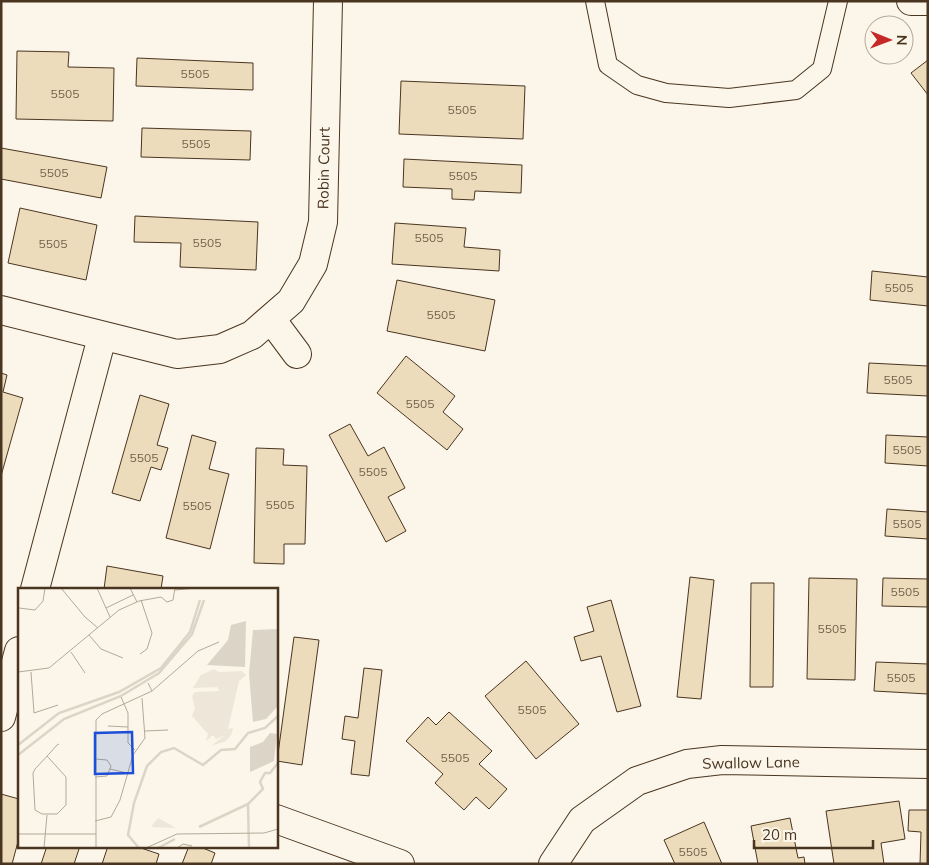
<svg xmlns="http://www.w3.org/2000/svg" width="929" height="865" font-family="Mulish,sans-serif">
  <rect width="100%" height="100%" fill="#fbf6e9"/>
  <path fill="#ecdcbc" stroke="#4a3520" d="M 17,51 L 69,52 L 68,67 L 114,68 L 113,121 L 16,119 Z
    M 137,58 L 253,63 L 253,90 L 136,86 Z
    M 928,60 L 928,95 L 911,73 Z
    M 401,81 L 525,86 L 523,139 L 399,134 Z
    M 142,128 L 251,131 L 250,160 L 141,157 Z
    M 1,148 L 107,167 L 101,198 L 1,179 Z
    M 404,159 L 522,165 L 521,193 L 475,191 L 474,200 L 452,199 L 452,189 L 403,187 Z
    M 20,208 L 97,225 L 86,280 L 8,263 Z
    M 135,216 L 258,222 L 256,270 L 180,267 L 181,243 L 134,242 Z
    M 395,223 L 466,228 L 464,247 L 500,250 L 499,271 L 392,264 Z
    M 872,271 L 928,277 L 928,306 L 870,300 Z
    M 397,280 L 495,300 L 485,351 L 387,331 Z
    M 406,356 L 455,396 L 443,412 L 463,429 L 447,450 L 377,393 Z
    M 869,363 L 928,366 L 928,396 L 867,393 Z
    M 1,373 L 7,375 L 3,392 L 23,398 L 1,476 Z
    M 140,395 L 169,404 L 157,445 L 168,448 L 161,470 L 151,467 L 140,501 L 112,493 Z
    M 350,424 L 368,456 L 384,447 L 405,488 L 388,497 L 406,531 L 386,542 L 329,435 Z
    M 192,435 L 216,442 L 209,469 L 229,474 L 210,549 L 166,538 Z
    M 886,435 L 928,437 L 928,466 L 885,463 Z
    M 256,448 L 284,449 L 283,465 L 307,466 L 305,544 L 284,544 L 284,564 L 254,563 Z
    M 887,509 L 928,512 L 928,539 L 885,536 Z
    M 107,566 L 163,576 L 161,589 L 104,589 Z
    M 690,577 L 714,580 L 701,699 L 677,697 Z
    M 809,578 L 857,579 L 855,680 L 807,679 Z
    M 883,578 L 928,579 L 928,607 L 882,606 Z
    M 751,583 L 774,583 L 773,687 L 750,687 Z
    M 611,600 L 641,706 L 617,712 L 601,656 L 581,661 L 574,637 L 594,631 L 587,607 Z
    M 294,637 L 319,640 L 302,765 L 277,761 Z
    M 526,661 L 579,724 L 536,759 L 485,696 Z
    M 876,662 L 928,664 L 928,694 L 874,691 Z
    M 364,668 L 382,670 L 369,776 L 351,774 L 355,741 L 342,739 L 345,716 L 358,718 Z
    M 449,712 L 492,751 L 479,764 L 507,789 L 489,809 L 476,797 L 464,810 L 435,783 L 443,774 L 406,741 L 428,717 L 436,725 Z
    M 1,794 L 19,799 L 19,838 L 12,864 L 1,864 Z
    M 899,801 L 905,839 L 881,843 L 884,864 L 834,864 L 826,811 Z
    M 909,810 L 928,810 L 928,864 L 920,864 L 921,832 L 908,831 Z
    M 790,818 L 798,858 L 804,857 L 805,864 L 758,864 L 751,826 Z
    M 704,822 L 722,864 L 675,864 L 664,840 Z
    M 47,846 L 80,846 L 74,864 L 41,864 Z
    M 108,846 L 135,846 L 159,854 L 156,864 L 102,864 Z
    M 189,846 L 198,846 L 215,853 L 211,864 L 182,864 Z"/>
  <g fill="none" stroke-linecap="round" stroke-linejoin="round">
    <g stroke="#4a3520" stroke-width="20">
      <path id="lane" d="M 595,1 L 608,65 L 637,85 L 666,93 L 729,98 L 796,90 L 822,69 L 838,1"/>
    </g>
    <g stroke="#4a3520" stroke-width="30">
      <path id="street" d="M 911,1 L 928,1
        M 1,310 L 177,354 L 220,349 L 252,335 L 291,301 L 313,264 L 323,222 L 328,1
        M 271,319 L 297,354
        M 35,589 L 102,337
        M 1,717 L 19,651
        M 276,819 L 400,864
        M 553,864 L 582,820 L 637,781 L 687,764 L 722,760 L 928,764"/>
    </g>
    <use href="#lane" stroke="#fbf6e9" stroke-width="18"/>
    <use href="#street" stroke="#fbf6e9" stroke-width="28"/>
  </g>
  <g text-anchor="middle" stroke-width="4" stroke-linejoin="round" paint-order="stroke">
    <g font-size="12" fill="#725f47">
      <text x="195" y="78">5505</text>
      <text x="65" y="98">5505</text>
      <text x="462" y="114">5505</text>
      <text x="196" y="148">5505</text>
      <text x="54" y="177">5505</text>
      <text x="463" y="180">5505</text>
      <text x="429" y="242">5505</text>
      <text x="207" y="247">5505</text>
      <text x="53" y="248">5505</text>
      <text x="899" y="292">5505</text>
      <text x="441" y="319">5505</text>
      <text x="898" y="384">5505</text>
      <text x="420" y="408">5505</text>
      <text x="907" y="454">5505</text>
      <text x="144" y="462">5505</text>
      <text x="373" y="476">5505</text>
      <text x="280" y="509">5505</text>
      <text x="197" y="510">5505</text>
      <text x="907" y="528">5505</text>
      <text x="905" y="596">5505</text>
      <text x="832" y="633">5505</text>
      <text x="901" y="682">5505</text>
      <text x="532" y="714">5505</text>
      <text x="455" y="762">5505</text>
      <text x="693" y="856">5505</text>
    </g>
    <g font-size="15" fill="#4a3520" stroke="#fbf6e9">
      <text transform="translate(324 168) rotate(-89)" y="5">Robin Court</text>
      <text transform="translate(751 763) rotate(-1)" y="5">Swallow Lane</text>
    </g>
  </g>
  <g transform="translate(18 588)">
    <rect width="260" height="260" fill="#fbf6e9"/>
    <path d="M 196,81 L 201,84 L 224,83 L 228,87 L 221,93 L 210,141 L 215,140 L 213,147 L 208,153 L 193,158 L 207,147 L 198,151 L 195,147 L 188,153 L 190,146 L 174,128 L 177,120 L 174,108 L 177,104 L 201,103 L 199,99 L 175,100 L 183,87 ZM 140,230 L 153,237 L 157,240 L 133,239 Z" fill="#ede6d9"/>
    <path d="M 228,33 L 227,79 L 189,77 L 210,52 L 213,37 ZM 260,41 L 260,118 L 248,131 L 235,134 L 231,86 L 235,42 ZM 252,145 L 259,146 L 256,173 L 232,184 L 232,159 L 245,154 Z" fill="#dcd4c6"/>
    <path fill="none" stroke="#dcd4c6" stroke-width="2.5" d="M 0,157 L 41,125 L 101,104 L 143,80 L 172,44 L 182,12M 0,167 L 46,131 L 103,108 L 141,85 L 174,46 L 186,12M 181,239 L 230,216M 121,260 L 110,247 L 116,215 L 129,178 L 143,164 L 156,160 L 185,177 L 203,162 L 217,161 L 230,145 L 247,140 L 260,128M 140,260 L 157,251M 231,260 L 230,216 L 245,201 L 242,194 L 247,185 L 252,185 L 260,175"/>
    <path fill="none" stroke="#b4a999" stroke-width="1" d="M 43,0 L 67,29 L 80,40M 79,0 L 92,29M 112,0 L 119,14M 157,2 L 178,0M 143,9 L 149,14 L 155,12 L 157,0M 1,20 L 17,22 L 25,13 L 27,0M 88,20 L 115,7M 71,47 L 83,61 L 105,70M 53,64 L 67,85M 122,66 L 129,61 L 134,45 L 123,12M 0,84 L 31,80 L 101,22 L 121,13 L 143,9M 13,84 L 16,125 L 40,117M 134,103 L 180,63 L 201,54M 103,109 L 110,125 L 110,155 L 117,162M 78,132 L 84,126 L 134,103 L 130,95M 90,138 L 110,139M 127,143 L 150,142M 29,168 L 48,189 L 48,217 L 39,226 L 24,226 L 17,222 L 15,185 L 17,181 L 32,165 L 39,157 L 41,156M 77,171 L 89,172 L 93,178 L 89,188 L 77,189M 92,181 L 109,185M 77,233 L 93,229 L 102,212 L 115,167 L 127,150 L 124,110M 0,246 L 78,246 L 78,260M 78,246 L 78,132M 26,260 L 29,227M 128,260 L 159,246 L 246,245 L 260,241M 159,260 L 165,256 L 174,258"/>
    <path fill="#1d4ed8" fill-opacity="0.15" stroke="#1d4ed8" stroke-width="2.5" d="M 114,144 L 115,185 L 77,186 L 77,145 Z"/>
    <rect width="260" height="260" fill="none" stroke="#4a3520" stroke-width="2.5"/>
  </g>
  <rect width="929" height="865" fill="none" stroke="#4a3520" stroke-width="5"/>
  <g transform="translate(889 40) rotate(91)"><circle r="24" fill="#fbf6e9" stroke="#b4a999"/>
  <path d="M0-4L9 19L0 12L-9 19Z" fill="#c62828"/>
  <text y="-8" font-size="14" font-weight="bold" text-anchor="middle" fill="#4a3520">N</text>
  </g>
  <path d="M754 840v8h119v-8" fill="none" stroke="#4a3520" stroke-width="2.5"/>
  <text x="762" y="840" font-size="15" fill="#4a3520" stroke="#fbf6e9" stroke-width="4" paint-order="stroke">20 m</text>
</svg>
